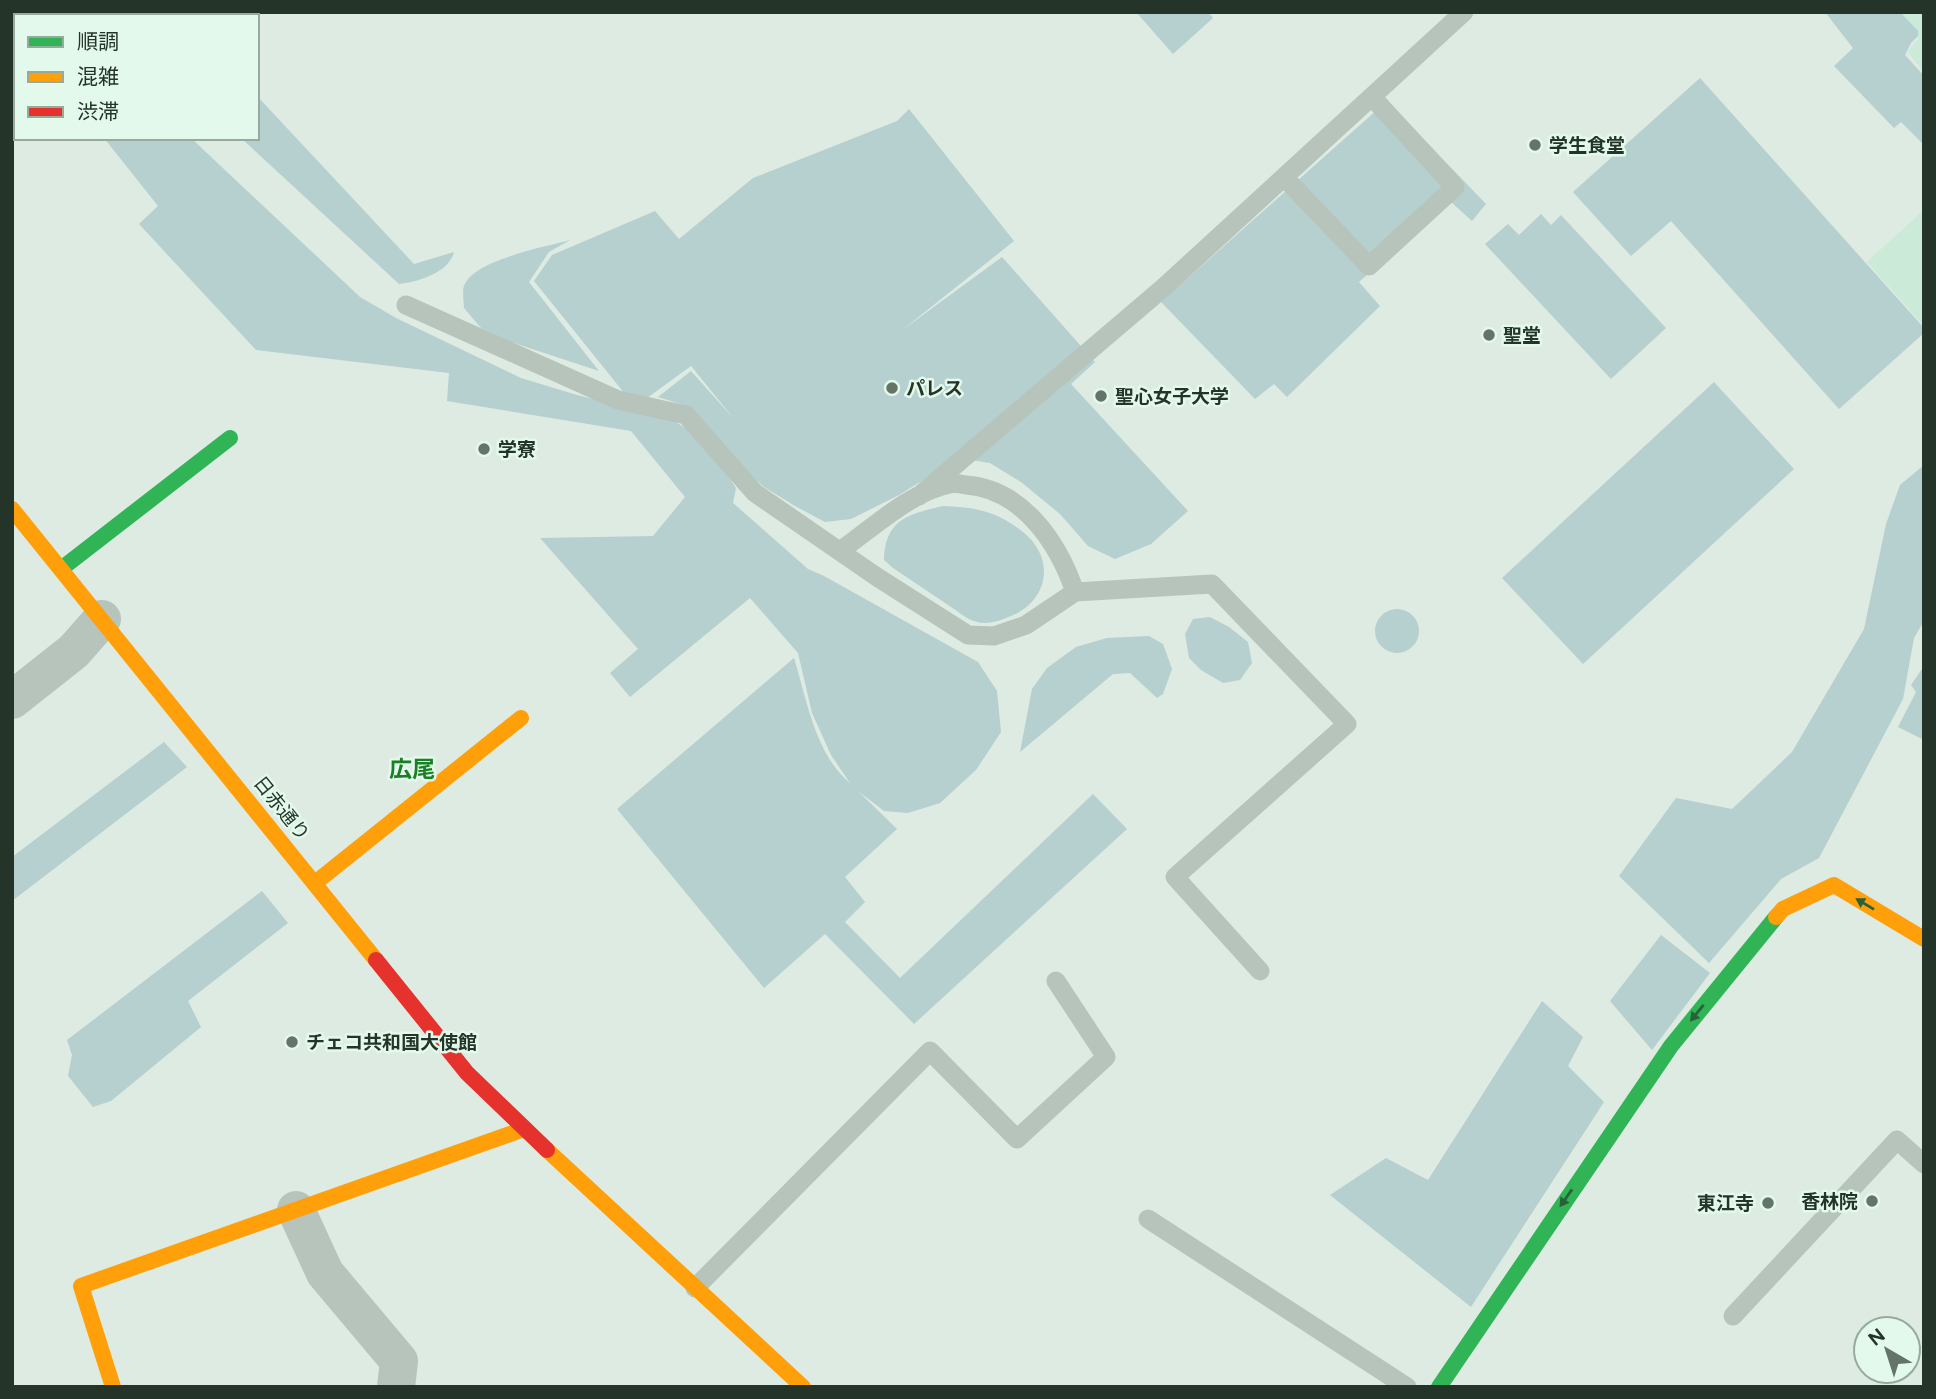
<svg xmlns="http://www.w3.org/2000/svg" width="1936" height="1399" font-family="Figtree,'Noto Sans JP',sans-serif">
  <rect width="100%" height="100%" fill="#ddebe2"/>
  <path fill="#b6cfcf" d="M 1136,12 L 1208,12 L 1213,18 L 1173,54 Z
    M 1825,12 L 1924,12 L 1921,33 L 1911,43 L 1905,55 L 1924,76 L 1924,145 L 1901,122 L 1894,128 L 1834,66 L 1853,48 Z
    M 1700,78 L 1924,328 L 1924,333 L 1839,409 L 1671,221 L 1631,256 L 1573,192 Z
    M 257,96 L 414,264 L 454,252 C 449,273 417,282 399,284 L 241,138 L 257,138 Z
    M 1387,101 L 1486,204 L 1472,221 L 1450,201 L 1359,282 L 1380,306 L 1287,397 L 1274,384 L 1255,399 L 1161,302 Z
    M 909,109 L 1014,241 L 901,331 L 1002,257 L 1095,362 L 1071,384 L 1188,511 L 1151,544 L 1115,559 L 1088,546 L 1060,514 L 1021,482 L 990,463 L 959,458 L 899,495 L 851,519 L 825,522 L 795,506 L 764,487 L 741,467 L 690,407 L 658,397 L 691,371 L 734,419 L 691,366 L 647,398 L 625,394 L 534,281 L 552,255 L 655,211 L 679,239 L 753,178 L 897,121 Z
    M 104,138 L 191,138 L 360,297 L 396,318 L 521,378 L 577,395 L 667,417 L 689,430 L 715,457 L 736,488 L 733,503 L 808,569 L 824,576 L 978,662 L 997,691 L 1001,732 L 976,770 L 940,803 L 908,813 L 884,811 L 858,791 L 897,829 L 845,877 L 865,902 L 845,922 L 900,978 L 1093,794 L 1127,829 L 914,1024 L 825,934 L 764,988 L 617,809 L 794,658 C 807,700 815,754 850,783 L 831,755 L 812,713 L 798,653 L 750,598 L 630,697 L 610,673 L 638,649 L 540,538 L 653,536 L 685,497 L 631,431 L 447,401 L 449,373 L 256,350 L 139,224 L 158,206 Z
    M 1541,214 L 1551,225 L 1561,215 L 1666,328 L 1611,379 L 1485,244 L 1508,224 L 1519,235 Z
    M 570,240 L 549,252 L 529,282 L 599,371 L 502,339 L 481,328 L 464,308 C 464,302 462,292 464,286 C 473,260 545,247 570,240 Z
    M 1714,382 L 1794,469 L 1583,664 L 1502,578 Z
    M 1924,465 L 1924,621 L 1914,638 L 1903,699 L 1819,858 L 1781,879 L 1709,963 L 1619,876 L 1676,798 L 1732,809 L 1792,752 L 1864,629 L 1886,524 L 1900,485 Z
    M 943,506 C 974,507 997,511 1023,532 C 1058,560 1047,605 1006,618 C 996,622 985,625 974,621 C 966,619 958,611 951,607 C 932,594 912,581 893,568 L 884,560 C 885,519 909,514 943,506 Z
    M1375 631a22 22 0 1 1 44 0a22 22 0 1 1-44 0Z
    M 1210,617 L 1229,627 L 1248,642 L 1252,663 L 1240,680 L 1223,683 L 1201,670 L 1189,658 L 1185,634 L 1193,619 Z
    M 1149,636 L 1163,644 L 1172,669 L 1163,694 L 1157,698 L 1130,673 L 1113,674 L 1020,752 L 1032,689 L 1047,668 L 1076,647 L 1107,638 Z
    M 1924,666 L 1924,740 L 1898,727 L 1916,692 L 1911,685 Z
    M 164,742 L 187,767 L 12,901 L 12,857 Z
    M 262,891 L 288,923 L 188,1001 L 201,1027 L 111,1101 L 93,1107 L 68,1076 L 72,1055 L 67,1040 Z
    M 1661,935 L 1710,973 L 1652,1050 L 1610,1001 Z
    M 1542,1001 L 1583,1037 L 1568,1066 L 1604,1102 L 1471,1307 L 1330,1195 L 1386,1158 L 1428,1180 Z"/>
  <path fill="#cbead8" d="M 1900,12 L 1924,12 L 1924,72 L 1908,52 L 1918,39 L 1918,31 Z
    M 1924,210 L 1924,326 L 1867,262 Z"/>
  <g fill="none" stroke-linecap="round" stroke-linejoin="round">
    <path stroke="#b6c4bb" stroke-width="19" d="M 1284,177 L 1369,266 L 1455,187 L 1372,97
      M 406,305 L 618,400 L 686,415 L 755,493 L 877,577 L 968,635 L 994,636 L 1026,625 L 1075,592 L 1212,584 L 1347,724 L 1175,877 L 1260,971
      M 919,496 L 1163,288 L 1464,12
      M 840,551 C 871,529 912,491 950,484 C 955,483 961,484 966,485 C 1022,489 1058,542 1075,592
      M 1148,1219 L 1407,1387
      M 695,1288 L 930,1051 L 1017,1139 L 1106,1057 L 1056,981
      M 1733,1316 L 1897,1140 L 1924,1164"/>
    <path stroke="#b6c4bb" stroke-width="38" d="M 12,700 L 74,651 L 102,619
      M 296,1210 L 325,1273 L 399,1361 L 396,1387"/>
    <path stroke="#30b455" stroke-width="16" d="M 61,569 L 230,438
      M 1439,1387 L 1671,1046 L 1776,917"/>
    <path stroke="#ff9f0a" stroke-width="16" d="M 12,509 L 376,960
      M 315,883 L 521,718
      M 1776,917 L 1783,909 L 1834,885 L 1924,939
      M 547,1150 L 803,1387
      M 113,1387 L 81,1286 L 524,1129"/>
    <path stroke="#e5322d" stroke-width="16" d="M 376,960 L 467,1073 L 547,1150"/>
  </g>
  <defs><path id="oneway-solid" d="M-6-.8H1V-3.2L6.5 0L1 3.2V.8H-6Z" transform="scale(1.75)"/></defs>
  <g fill="#296138">
    <use href="#oneway-solid" transform="translate(1865 904) rotate(-149)"/>
    <use href="#oneway-solid" transform="translate(1697 1013) rotate(129)"/>
    <use href="#oneway-solid" transform="translate(1566 1198) rotate(125)"/>
  </g>
  <g fill="#657469" stroke="#e3f9ec" stroke-width="2.5">
    <circle cx="1535" cy="145" r="7"/>
    <circle cx="1489" cy="335" r="7"/>
    <circle cx="892" cy="388" r="7"/>
    <circle cx="1101" cy="396" r="7"/>
    <circle cx="484" cy="449" r="7"/>
    <circle cx="292" cy="1042" r="7"/>
    <circle cx="1872" cy="1201" r="7"/>
    <circle cx="1768" cy="1203" r="7"/>
  </g>
  <g text-anchor="middle" stroke-width="5" stroke-linejoin="round" paint-order="stroke">
    <g font-size="19" font-weight="bold" fill="#253428" stroke="#e3f9ec" text-anchor="start">
      <text x="1549" y="152">学生食堂</text>
      <text x="1503" y="342">聖堂</text>
      <text x="906" y="395">パレス</text>
      <text x="1115" y="403">聖心女子大学</text>
      <text x="498" y="456">学寮</text>
      <text x="306" y="1049">チェコ共和国大使館</text>
      <text x="1858" y="1208" text-anchor="end">香林院</text>
      <text x="1754" y="1210" text-anchor="end">東江寺</text>
    </g>
    <g font-size="19" fill="#253428" stroke="#e3f9ec">
      <text transform="translate(282 808) rotate(51)" y="7">日赤通り</text>
    </g>
    <g font-size="23" font-weight="bold" fill="#1b7f26" stroke="#e3f9ec">
      <text x="412" y="777">広尾</text>
    </g>
  </g>
  <rect width="1936" height="1399" fill="none" stroke="#253428" stroke-width="28"/>
  <rect x="14" y="14" width="245" height="126" fill="#e3f9ec" stroke="#97aa9e" stroke-width="2"/>
  <rect x="28" y="37" width="35" height="10" fill="#30b455" stroke="#97aa9e" stroke-width="2"/>
  <text x="77" y="49" font-size="21" fill="#253428">順調</text>
  <rect x="28" y="72" width="35" height="10" fill="#ff9f0a" stroke="#97aa9e" stroke-width="2"/>
  <text x="77" y="84" font-size="21" fill="#253428">混雑</text>
  <rect x="28" y="107" width="35" height="10" fill="#e5322d" stroke="#97aa9e" stroke-width="2"/>
  <text x="77" y="119" font-size="21" fill="#253428">渋滞</text>
  <g transform="translate(1887 1350) rotate(321)"><circle r="33" fill="#e3f9ec" stroke="#97aa9e" stroke-width="2"/>
  <path d="M0-5L12 26L0 18L-12 26Z" fill="#657469"/>
  <text y="-10" font-size="19" font-weight="bold" text-anchor="middle" fill="#253428">N</text>
  </g>
</svg>
